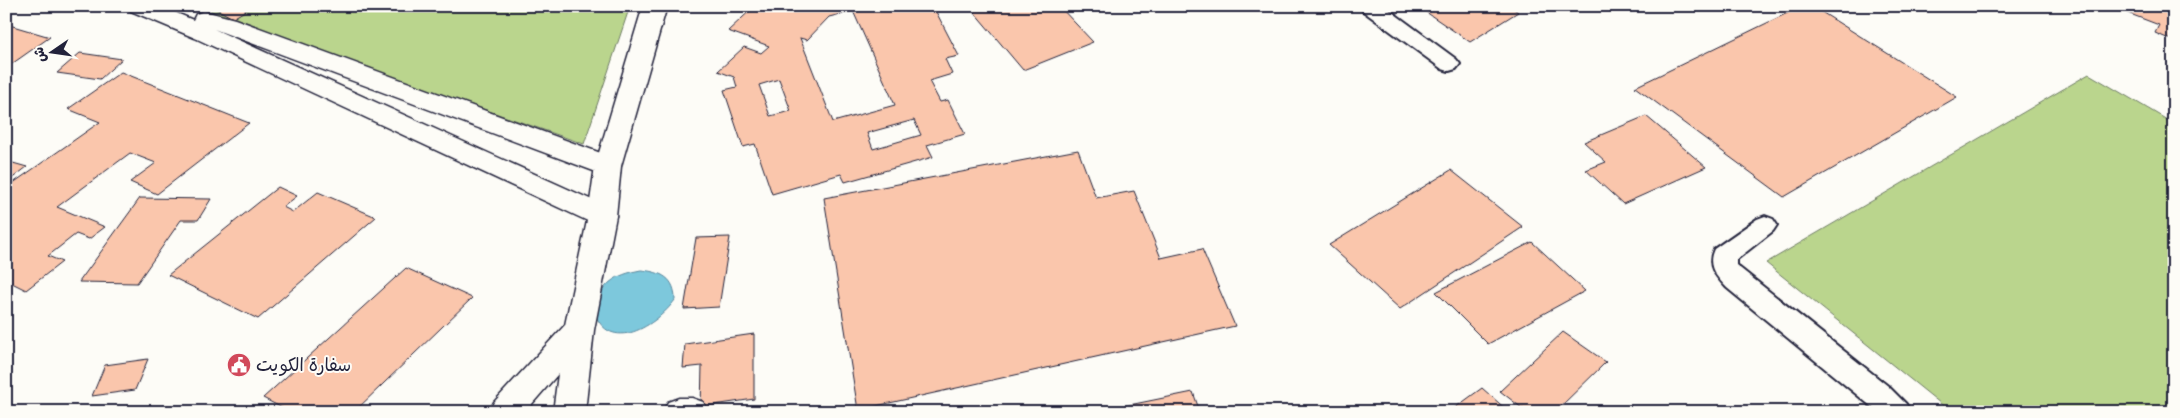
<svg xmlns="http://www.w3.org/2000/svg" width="2180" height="418" font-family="Mynerve,'Playpen Sans Arabic',sans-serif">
  <rect width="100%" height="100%" fill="#fdfcf7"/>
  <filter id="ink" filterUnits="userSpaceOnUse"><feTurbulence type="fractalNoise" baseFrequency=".02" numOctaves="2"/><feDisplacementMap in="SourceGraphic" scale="10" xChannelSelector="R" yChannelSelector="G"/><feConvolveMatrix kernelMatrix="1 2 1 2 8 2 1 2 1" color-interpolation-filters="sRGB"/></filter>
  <g filter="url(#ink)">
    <path fill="#bad58d" stroke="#6e7c64" d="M 203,6 L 630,6 L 584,144 L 230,21 Z
      M 2089,74 L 2174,124 L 2174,412 L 1951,412 L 1766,263 Z"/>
    <path fill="#7dc8dc" stroke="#59869c" d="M 641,270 C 662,272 675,278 675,300 C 657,325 609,356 594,311 C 601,284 614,275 641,270 Z"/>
    <path fill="#fac6ac" stroke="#22223b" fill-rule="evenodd" d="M 211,6 L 253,6 L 233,18 Z
      M 755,6 L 933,6 L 959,56 L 945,59 L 952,74 L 929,81 L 940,102 L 948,100 L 965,134 L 927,145 L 933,157 L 845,182 L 841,174 L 772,194 L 755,144 L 743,147 L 724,90 L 737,87 L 734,77 L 718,71 L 744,47 L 761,53 L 769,46 L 728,31 ZM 853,11 L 895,105 L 833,122 L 800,38 L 807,40 L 829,17 ZM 779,79 L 791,111 L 770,116 L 759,85 ZM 914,120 L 921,135 L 873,149 L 867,133 Z
      M 969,6 L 1059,6 L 1093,42 L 1023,70 Z
      M 1430,6 L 1510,6 L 1518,12 L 1470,42 L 1423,10 Z
      M 1802,6 L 1812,6 L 1957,97 L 1784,197 L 1635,87 Z
      M 2119,6 L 2174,6 L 2174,41 L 2155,33 L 2159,25 L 2117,9 Z
      M 6,24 L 50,37 L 6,68 Z
      M 80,53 L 122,59 L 100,79 L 57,73 Z
      M 121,72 L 249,123 L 157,194 L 130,182 L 156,163 L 130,153 L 57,207 L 105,227 L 89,239 L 76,234 L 48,256 L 62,262 L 26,290 L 6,280 L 6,188 L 100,122 L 68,109 Z
      M 1646,116 L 1706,167 L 1623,204 L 1586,170 L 1606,162 L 1584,142 Z
      M 1078,150 L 1096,198 L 1134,191 L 1161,258 L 1202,249 L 1235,326 L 858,410 L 824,198 Z
      M 6,161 L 27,167 L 6,183 Z
      M 1451,170 L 1523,227 L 1400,309 L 1329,245 Z
      M 278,187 L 297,196 L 283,207 L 293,212 L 318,192 L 376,217 L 258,319 L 168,275 Z
      M 140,198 L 211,199 L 198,220 L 181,220 L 137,283 L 79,282 Z
      M 730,237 L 719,307 L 684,309 L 696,238 Z
      M 1532,242 L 1585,291 L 1488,344 L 1436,292 Z
      M 406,268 L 472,298 L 354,412 L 290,412 L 263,398 Z
      M 1563,332 L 1606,362 L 1555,412 L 1527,412 L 1500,391 Z
      M 754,334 L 754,399 L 701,407 L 702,366 L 683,368 L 685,344 Z
      M 148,359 L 135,390 L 92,396 L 105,365 Z
      M 1482,388 L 1509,412 L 1455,412 L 1452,410 Z
      M 1193,392 L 1200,412 L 1095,412 Z"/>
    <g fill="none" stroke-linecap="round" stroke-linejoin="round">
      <g stroke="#22223b" stroke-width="4">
        <path id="lane" d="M 1360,6 L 1384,6 L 1456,59 L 1460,64 L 1456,69 L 1449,71 L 1442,69 L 1363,11 Z
          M 1765,216 L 1773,219 L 1777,225 L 1773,231 L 1736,260 L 1736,265 L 1888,386 L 1906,404 L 1910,412 L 1878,412 L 1727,288 C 1716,276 1706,266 1714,249 L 1757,219 Z"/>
      </g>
      <g stroke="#22223b" stroke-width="3">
        <path id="street" d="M 127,6 L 160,6 L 193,20 L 196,14 L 204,11 L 235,19 L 617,159 L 621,166 L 617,173 L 608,176 L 599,173 L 214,29 L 612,209 L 616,216 L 612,223 L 602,226 L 592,223 L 195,38 L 131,11 Z
          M 679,398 L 692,398 L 703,402 L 708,412 L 663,412 L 668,402 Z"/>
      </g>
      <g stroke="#22223b" stroke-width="3">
        <path id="secondary" d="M 643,6 L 667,6 L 621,166 L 616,216 L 594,330 L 585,412 L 553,412 L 558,374 L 525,412 L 489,412 L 494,402 L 565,325 L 588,216 L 595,166 Z"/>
      </g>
      <use href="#lane" fill="#fdfcf7" fill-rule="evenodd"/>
      <use href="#street" fill="#fdfcf7" fill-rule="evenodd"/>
      <use href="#secondary" fill="#fdfcf7" fill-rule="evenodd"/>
    </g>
  </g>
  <defs>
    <g id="civic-disc" transform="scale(1.25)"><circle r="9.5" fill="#d1495b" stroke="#fdfcf7"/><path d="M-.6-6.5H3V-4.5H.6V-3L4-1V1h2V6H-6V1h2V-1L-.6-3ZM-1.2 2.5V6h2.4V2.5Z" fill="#fff"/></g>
  </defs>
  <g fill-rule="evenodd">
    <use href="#civic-disc" x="239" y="365"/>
  </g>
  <g text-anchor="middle" stroke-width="4" stroke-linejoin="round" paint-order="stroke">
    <g font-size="18" fill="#22223b" stroke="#fdfcf7" text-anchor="start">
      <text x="256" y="371">سفارة الكويت</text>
    </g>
  </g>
  <rect width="2180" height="418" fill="none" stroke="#fdfcf7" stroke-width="25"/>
  <rect x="12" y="12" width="2155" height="393" fill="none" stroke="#22223b" stroke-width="2" filter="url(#ink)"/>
  <g transform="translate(52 52) rotate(257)" stroke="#fdfcf7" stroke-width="4" paint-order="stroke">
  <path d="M0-4L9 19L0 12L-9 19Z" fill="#22223b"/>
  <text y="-8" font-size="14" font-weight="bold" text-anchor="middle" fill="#22223b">ش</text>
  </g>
</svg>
